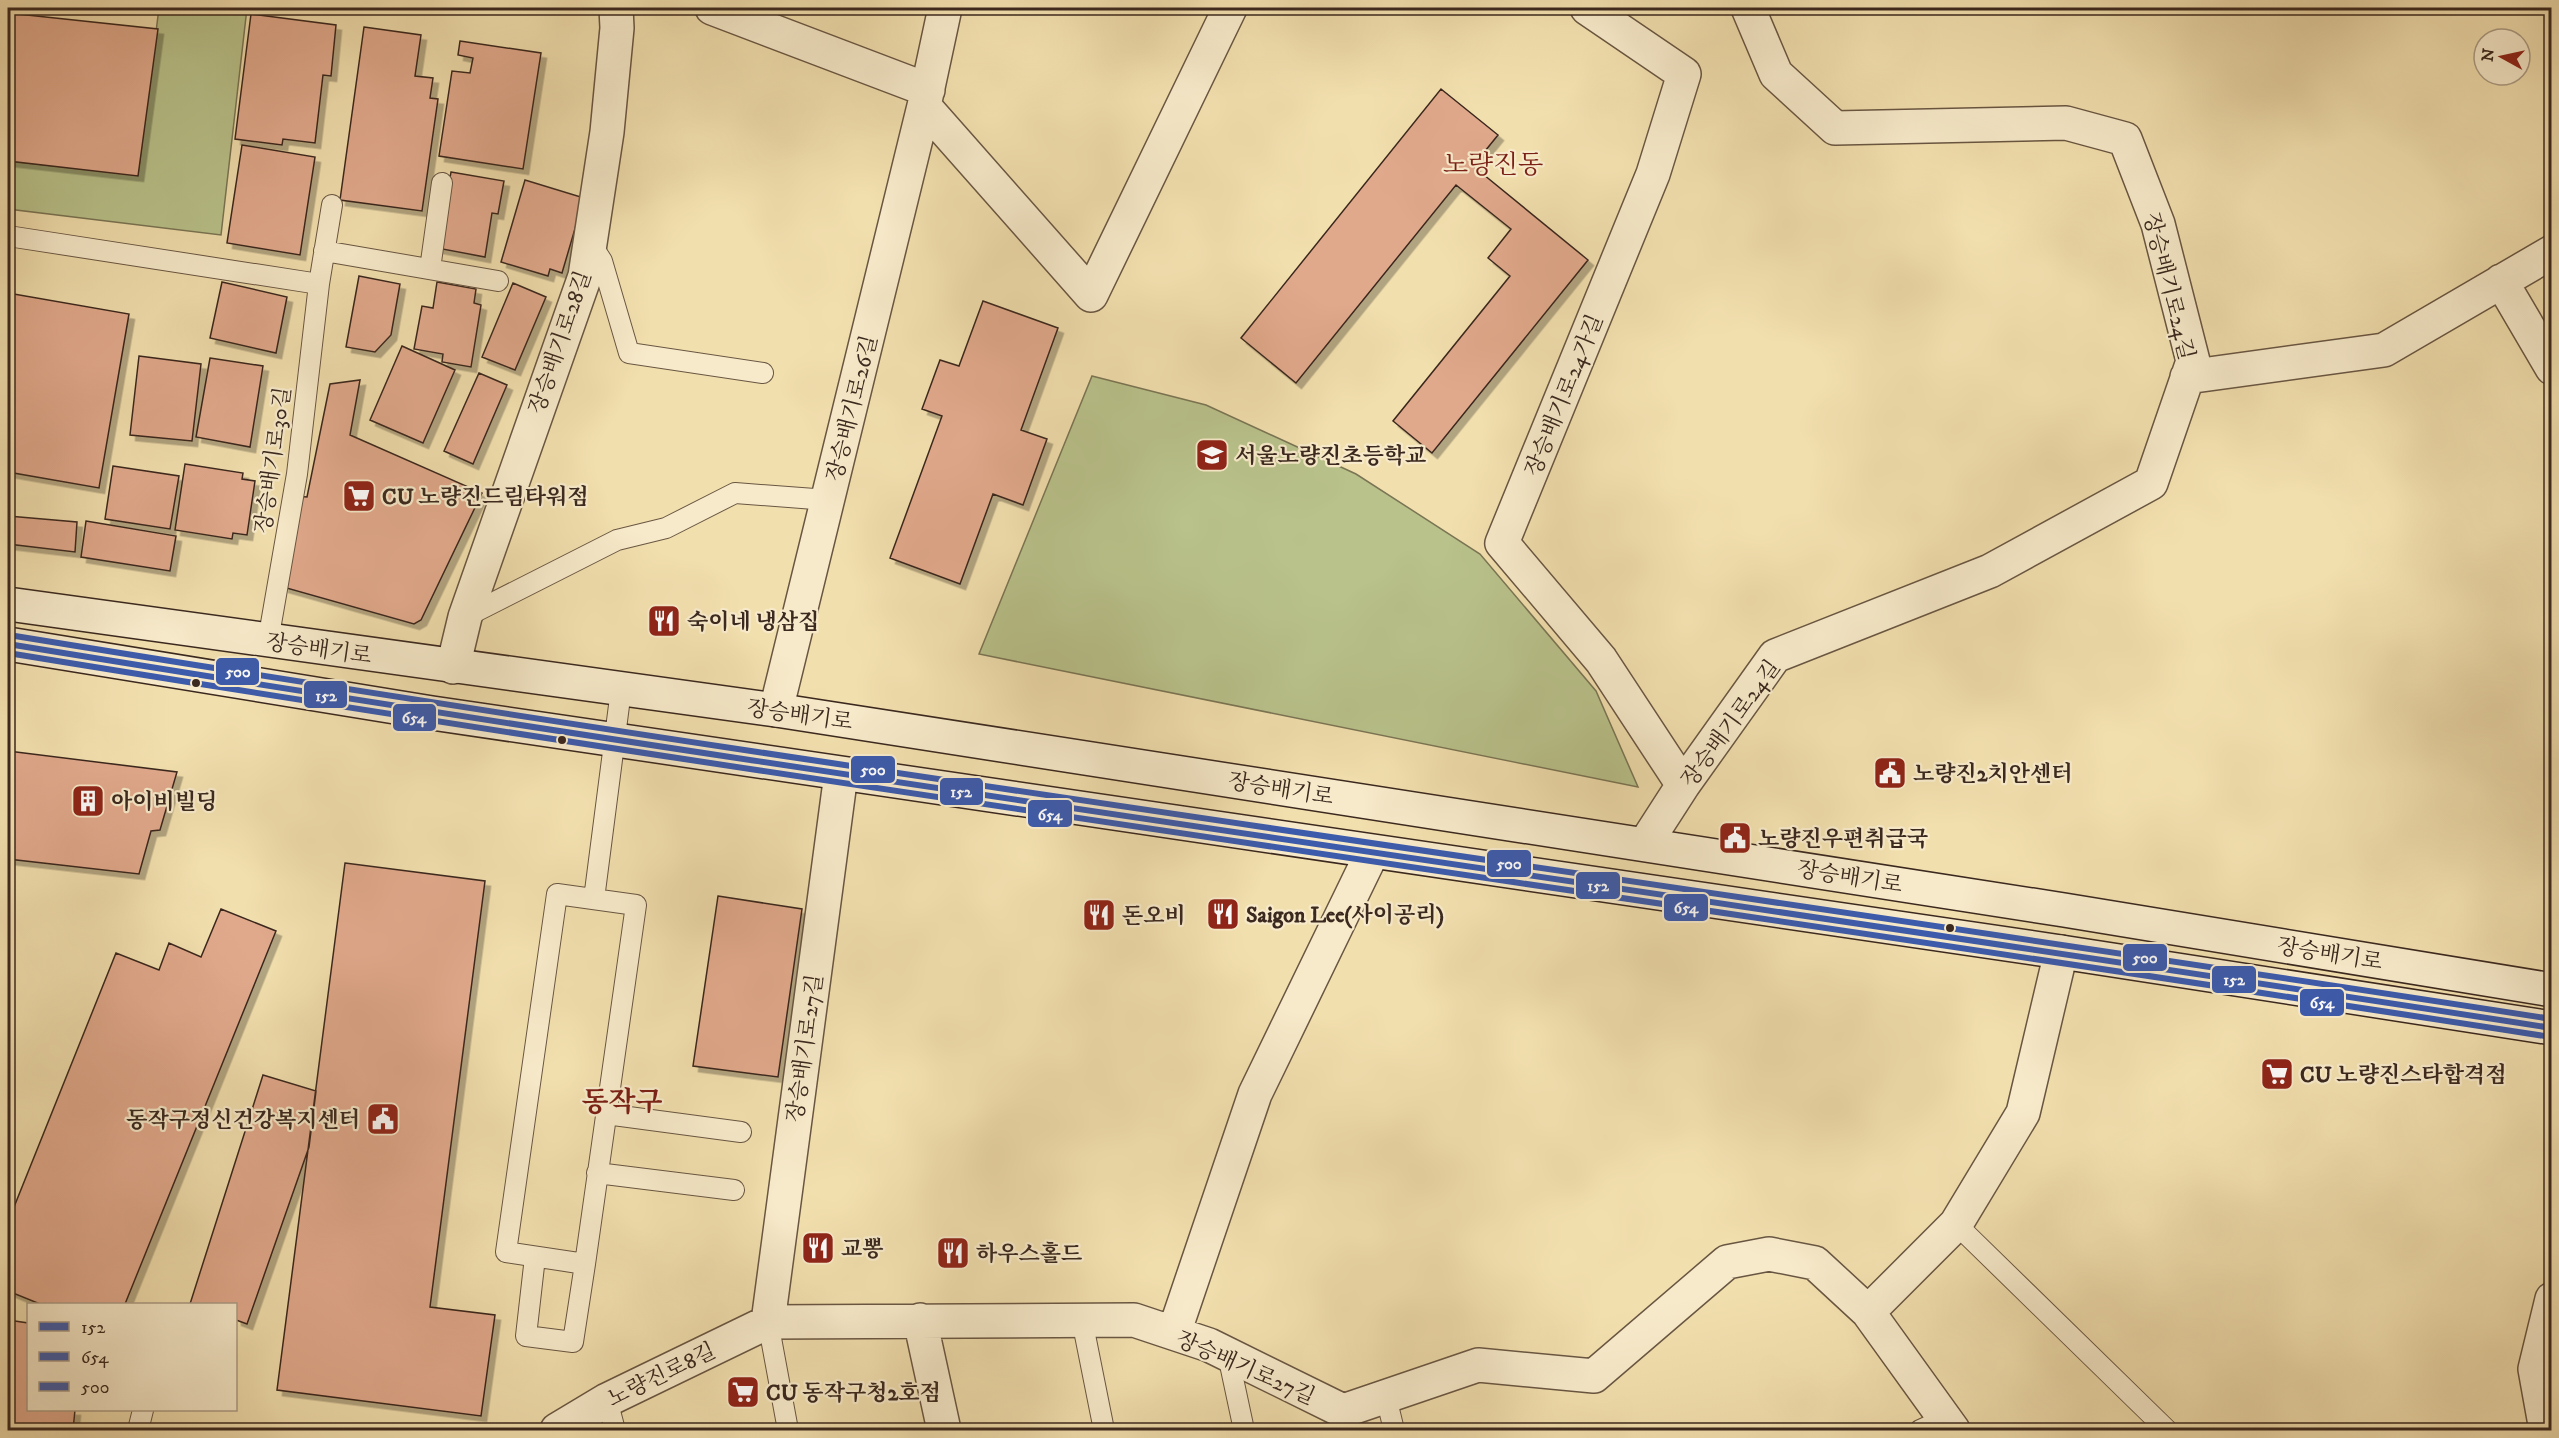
<svg xmlns="http://www.w3.org/2000/svg" width="2559" height="1438" font-family="'IM FELL DW Pica','Noto Serif KR',serif">
  <defs>
    <filter id="shadow"><feDropShadow dx="5.5" dy="5.5" stdDeviation="0" flood-color="#0004"/></filter>
  </defs>
  <rect width="100%" height="100%" fill="#f2dfae"/>
  <filter id="stains"><feTurbulence type="fractalNoise" baseFrequency=".00333" numOctaves="4"/><feColorMatrix values="0 0 0 0 .2 0 0 0 0 .09 0 0 0 0 .02 0 0 0 .5 -.17"/></filter>
  <radialGradient id="worn" r=".72"><stop offset=".6" stop-color="#630" stop-opacity="0"/><stop offset="1" stop-color="#630" stop-opacity=".3"/></radialGradient>
  <path fill="#b9c28b" stroke="#7a7554" stroke-width="1.5" d="M 159,8 L 247,8 L 221,235 L 8,209 L 8,161 L 138,175 Z
    M 1092,376 L 1206,405 L 1356,474 L 1480,554 L 1596,691 L 1638,787 L 979,654 Z"/>
  <path fill="#e1a98c" stroke="#3b281e" stroke-width="1.5" filter="url(#shadow)" d="M 8,13 L 158,29 L 138,176 L 8,161 Z
    M 251,14 L 336,25 L 331,76 L 323,75 L 315,143 L 283,139 L 282,145 L 235,139 Z
    M 364,27 L 421,35 L 415,76 L 433,78 L 430,98 L 438,99 L 422,211 L 340,200 Z
    M 460,41 L 541,53 L 523,169 L 439,156 L 452,71 L 470,73 L 473,58 L 458,55 Z
    M 1441,89 L 1498,135 L 1473,166 L 1588,260 L 1432,453 L 1393,421 L 1510,276 L 1488,258 L 1511,229 L 1456,185 L 1296,383 L 1241,338 Z
    M 242,145 L 315,157 L 300,255 L 227,243 Z
    M 451,172 L 504,181 L 498,214 L 492,213 L 485,257 L 437,248 Z
    M 525,180 L 584,198 L 562,273 L 550,269 L 548,276 L 501,262 Z
    M 359,276 L 400,284 L 391,335 L 375,352 L 346,347 Z
    M 222,282 L 287,297 L 276,353 L 210,338 Z
    M 437,282 L 476,289 L 474,303 L 481,305 L 471,367 L 442,362 L 443,354 L 414,349 L 422,306 L 433,308 Z
    M 513,283 L 546,297 L 515,370 L 482,357 Z
    M 8,293 L 129,314 L 99,488 L 8,472 Z
    M 983,301 L 1058,328 L 1021,430 L 1047,439 L 1023,505 L 993,494 L 960,584 L 890,558 L 942,416 L 922,409 L 940,360 L 959,366 Z
    M 402,346 L 455,370 L 423,443 L 370,420 Z
    M 139,356 L 201,364 L 192,441 L 130,435 Z
    M 210,358 L 263,366 L 250,447 L 196,437 Z
    M 479,373 L 507,385 L 473,464 L 444,451 Z
    M 360,380 L 350,435 L 482,493 L 421,620 L 414,624 L 283,587 L 295,496 L 307,497 L 330,384 Z
    M 185,464 L 243,473 L 242,479 L 255,481 L 247,535 L 233,533 L 232,539 L 175,530 Z
    M 113,466 L 179,476 L 170,529 L 105,519 Z
    M 8,516 L 77,522 L 75,552 L 8,544 Z
    M 86,521 L 176,536 L 170,571 L 81,557 Z
    M 8,751 L 177,772 L 160,830 L 151,831 L 139,874 L 8,859 Z
    M 345,863 L 485,881 L 430,1307 L 495,1315 L 481,1416 L 277,1390 Z
    M 718,896 L 802,909 L 778,1077 L 693,1066 Z
    M 221,909 L 276,931 L 125,1304 L 40,1304 L 8,1291 L 8,1222 L 116,953 L 159,970 L 169,943 L 201,957 Z
    M 263,1075 L 316,1091 L 309,1147 L 247,1324 L 236,1320 L 236,1304 L 190,1304 Z
    M 8,1320 L 28,1323 L 28,1410 L 75,1410 L 73,1430 L 8,1430 Z"/>
  <g fill="none" stroke-linecap="round" stroke-linejoin="round">
    <g stroke="#695642" stroke-width="22">
      <path id="lane" d="M 8,236 L 319,284
        M 591,244 L 602,261 L 629,353 L 763,373
        M 324,251 L 498,281
        M 430,269 L 442,183
        M 465,617 L 617,540 L 666,528 L 735,493 L 828,500
        M 268,641 L 297,474 L 319,284 L 332,205
        M 557,894 L 636,905 L 585,1264 L 506,1252 Z
        M 594,899 L 621,690
        M 606,1114 L 741,1132
        M 597,1173 L 734,1190
        M 1956,1224 L 2167,1430
        M 535,1257 L 526,1336 L 573,1342 L 585,1264
        M 1082,1320 L 1104,1430
        M 768,1322 L 788,1430
        M 1228,1355 L 1244,1430
        M 1386,1397 L 1394,1430
        M 607,1400 L 615,1430
        M 138,1430 L 143,1410
        M 1920,1430 L 1944,1419"/>
    </g>
    <g stroke="#695642" stroke-width="36">
      <path id="street" d="M 712,8 L 928,90
        M 1587,8 L 1684,74 L 1653,174 L 1502,543 L 1601,660 L 1683,785
        M 924,106 L 1091,295 L 1230,8
        M 2501,281 L 2552,368
        M 2187,377 L 2384,350 L 2552,252
        M 453,667 L 465,617 L 585,276 L 607,132 L 617,28 L 616,8
        M 776,710 L 924,106 L 945,8
        M 1645,844 L 1683,785 L 1775,656 L 1990,571 L 2151,483 L 2193,361 L 2158,224 L 2125,139 L 2066,123 L 1835,128 L 1776,74 L 1748,8
        M 1868,1312 L 1956,1224 L 2023,1113 L 2061,952
        M 920,1320 L 944,1430
        M 768,1322 L 841,774
        M 1174,1333 L 1255,1094 L 1372,853
        M 557,1430 L 607,1400 L 768,1322 L 1134,1320 L 1209,1345 L 1343,1411 L 1478,1365 L 1594,1376 L 1727,1262 L 1769,1254 L 1815,1263 L 1868,1312 L 1953,1430
        M 2546,1430 L 2535,1369 L 2552,1299"/>
    </g>
    <g stroke="#3b281e" stroke-width="36">
      <path id="secondary" d="M 8,604 L 776,710 L 2064,910 L 2552,990
        M 8,644 L 432,713 L 2061,952 L 2552,1028"/>
    </g>
    <use href="#lane" stroke="#f7eaca" stroke-width="20"/>
    <use href="#street" stroke="#f7eaca" stroke-width="33"/>
    <use href="#secondary" stroke="#f7eaca" stroke-width="33"/>
    <g stroke="#f7eaca" stroke-width="10">
      <path id="bus-1" d="M 8,644 C 854,782 1704,897 2552,1028"/>
    </g>
    <g stroke="#f7eaca" stroke-width="10">
      <path id="bus-2" d="M 8,653 C 854,791 1703,906 2551,1037"/>
    </g>
    <g stroke="#f7eaca" stroke-width="10">
      <path id="bus-3" d="M 9,635 C 855,773 1705,888 2552,1019"/>
    </g>
    <use href="#bus-1" stroke="#3d5bab" stroke-width="6"/>
    <use href="#bus-2" stroke="#3d5bab" stroke-width="6"/>
    <use href="#bus-3" stroke="#3d5bab" stroke-width="6"/>
  </g>
  <defs>
    <g id="school-square" transform="scale(1.725)"><rect x="-9" y="-9" width="18" height="18" rx="4" fill="#8f2418" stroke="#f7eaca"/><path d="M0-5L7-2L0 1L-7-2ZM-4 1L0 2.5L4 1V4Q0 6-4 4Z" fill="#fff"/></g>
    <g id="supermarket-square" transform="scale(1.725)"><rect x="-9" y="-9" width="18" height="18" rx="4" fill="#8f2418" stroke="#f7eaca"/><path d="M-6-5.5h2.5l.6 2H6L4.5 2H-2.5L-4.4-4H-6ZM-1.5 3.2a1.3 1.3 0 1 0 .1 0ZM3 3.2a1.3 1.3 0 1 0 .1 0Z" fill="#fff"/></g>
    <g id="restaurant-square" transform="scale(1.725)"><rect x="-9" y="-9" width="18" height="18" rx="4" fill="#8f2418" stroke="#f7eaca"/><path d="M-5-6h1v4h1v-4h1v4h1v-4h1v5L-1.5 .5V6h-2V.5L-5-1ZM5-6V6H3V1.5H1.5Q1.5-4 5-6Z" fill="#fff"/></g>
    <g id="civic-square" transform="scale(1.725)"><rect x="-9" y="-9" width="18" height="18" rx="4" fill="#8f2418" stroke="#f7eaca"/><path d="M-.6-6.5H3V-4.5H.6V-3L4-1V1h2V6H-6V1h2V-1L-.6-3ZM-1.2 2.5V6h2.4V2.5Z" fill="#fff"/></g>
    <g id="building-square" transform="scale(1.725)"><rect x="-9" y="-9" width="18" height="18" rx="4" fill="#8f2418" stroke="#f7eaca"/><path d="M-4-6H4V6H1V3H-1V6H-4ZM-2.5-4.3h1.7v1.8h-1.7ZM.8-4.3h1.7v1.8H.8ZM-2.5-1h1.7V.8h-1.7ZM.8-1h1.7V.8H.8Z" fill="#fff"/></g>
  </defs>
  <g fill-rule="evenodd">
    <use href="#school-square" x="1212" y="455"/>
    <use href="#supermarket-square" x="359" y="496"/>
    <use href="#restaurant-square" x="664" y="621"/>
    <use href="#civic-square" x="1890" y="773"/>
    <use href="#building-square" x="88" y="801"/>
    <use href="#civic-square" x="1735" y="838"/>
    <use href="#restaurant-square" x="1223" y="914"/>
    <use href="#restaurant-square" x="1099" y="915"/>
    <use href="#supermarket-square" x="2277" y="1074"/>
    <use href="#civic-square" x="383" y="1119"/>
    <use href="#restaurant-square" x="818" y="1248"/>
    <use href="#restaurant-square" x="953" y="1253"/>
    <use href="#supermarket-square" x="743" y="1392"/>
  </g>
  <g fill="#3b281e" stroke="#f7eaca" stroke-width="2">
    <circle cx="196" cy="683" r="5"/>
    <circle cx="562" cy="740" r="5"/>
    <circle cx="1950" cy="928" r="5"/>
  </g>
  <g text-anchor="middle" stroke-width="4.5" stroke-linejoin="round" paint-order="stroke">
    <g font-size="22" fill="#3b281e" stroke="#f7eaca">
      <text transform="translate(2170 286) rotate(76)" y="8">장승배기로24길</text>
      <text transform="translate(559 342) rotate(-71)" y="8">장승배기로28길</text>
      <text transform="translate(1563 395) rotate(-68)" y="8">장승배기로24가길</text>
      <text transform="translate(851 408) rotate(-76)" y="8">장승배기로26길</text>
      <text transform="translate(272 460) rotate(-82)" y="8">장승배기로30길</text>
      <text transform="translate(319 648) rotate(8)" y="8">장승배기로</text>
      <text transform="translate(800 714) rotate(8)" y="8">장승배기로</text>
      <text transform="translate(1730 723) rotate(-54)" y="8">장승배기로24길</text>
      <text transform="translate(1281 788) rotate(9)" y="8">장승배기로</text>
      <text transform="translate(1850 876) rotate(9)" y="8">장승배기로</text>
      <text transform="translate(2330 953) rotate(9)" y="8">장승배기로</text>
      <text transform="translate(804 1048) rotate(-82)" y="8">장승배기로27길</text>
      <text transform="translate(1246 1367) rotate(24)" y="8">장승배기로27길</text>
      <text transform="translate(661 1374) rotate(-26)" y="8">노량진로8길</text>
    </g>
    <g font-size="22" font-weight="bold" fill="#3b281e" stroke="#f7eaca" text-anchor="start">
      <text x="1235" y="463">서울노량진초등학교</text>
      <text x="382" y="504">CU 노량진드림타워점</text>
      <text x="687" y="629">숙이네 냉삼집</text>
      <text x="1913" y="781">노량진2치안센터</text>
      <text x="111" y="809">아이비빌딩</text>
      <text x="1758" y="846">노량진우편취급국</text>
      <text x="1246" y="922">Saigon Lee(사이공리)</text>
      <text x="1122" y="923">돈오비</text>
      <text x="2300" y="1082">CU 노량진스타합격점</text>
      <text x="360" y="1127" text-anchor="end">동작구정신건강복지센터</text>
      <text x="841" y="1256">교뽕</text>
      <text x="976" y="1261">하우스홀드</text>
      <text x="766" y="1400">CU 동작구청2호점</text>
    </g>
    <g font-size="26" fill="#7a1f14" stroke="#f7eaca">
      <text x="1493" y="173">노량진동</text>
    </g>
    <g font-size="28" font-weight="bold" fill="#7a1f14" stroke="#f7eaca">
      <text x="622" y="1111">동작구</text>
    </g>
  </g>
  <g stroke="#f7eaca" stroke-width="2">
    <rect x="215" y="657" width="45" height="29" rx="6" fill="#3d5bab"/>
    <rect x="303" y="680" width="45" height="29" rx="6" fill="#3d5bab"/>
    <rect x="392" y="703" width="45" height="29" rx="6" fill="#3d5bab"/>
    <rect x="850" y="755" width="46" height="29" rx="6" fill="#3d5bab"/>
    <rect x="939" y="777" width="45" height="29" rx="6" fill="#3d5bab"/>
    <rect x="1027" y="799" width="46" height="29" rx="6" fill="#3d5bab"/>
    <rect x="1486" y="849" width="46" height="29" rx="6" fill="#3d5bab"/>
    <rect x="1575" y="871" width="46" height="29" rx="6" fill="#3d5bab"/>
    <rect x="1663" y="893" width="46" height="29" rx="6" fill="#3d5bab"/>
    <rect x="2122" y="943" width="46" height="29" rx="6" fill="#3d5bab"/>
    <rect x="2211" y="965" width="46" height="29" rx="6" fill="#3d5bab"/>
    <rect x="2299" y="988" width="46" height="29" rx="6" fill="#3d5bab"/>
  </g>
  <g font-size="16" text-anchor="middle" font-weight="bold" fill="#fff">
    <text x="238" y="677">500</text>
    <text x="326" y="701">152</text>
    <text x="414" y="723">654</text>
    <text x="873" y="775">500</text>
    <text x="961" y="797">152</text>
    <text x="1050" y="820">654</text>
    <text x="1509" y="869">500</text>
    <text x="1598" y="891">152</text>
    <text x="1686" y="913">654</text>
    <text x="2145" y="963">500</text>
    <text x="2234" y="985">152</text>
    <text x="2322" y="1008">654</text>
  </g>
  <rect width="2559" height="1438" fill="none" stroke="#f2dfae" stroke-width="30"/>
  <rect x="9" y="9" width="2541" height="1420" fill="none" stroke="#3b281e" stroke-width="3"/>
  <rect x="15" y="15" width="2529" height="1408" fill="none" stroke="#3b281e" stroke-width="1.5"/>
  <rect x="27" y="1303" width="210" height="108" fill="#f7eaca" stroke="#ac9c85" stroke-width="1.5"/>
  <rect x="39" y="1322" width="30" height="9" fill="#3d5bab" stroke="#ac9c85" stroke-width="1.5"/>
  <text x="81" y="1333" font-size="18" fill="#3b281e">152</text>
  <rect x="39" y="1352" width="30" height="9" fill="#3d5bab" stroke="#ac9c85" stroke-width="1.5"/>
  <text x="81" y="1363" font-size="18" fill="#3b281e">654</text>
  <rect x="39" y="1382" width="30" height="9" fill="#3d5bab" stroke="#ac9c85" stroke-width="1.5"/>
  <text x="81" y="1393" font-size="18" fill="#3b281e">500</text>
  <g transform="translate(2502 57) rotate(278)"><circle r="28" fill="#f7eaca" stroke="#ac9c85" stroke-width="1.5"/>
  <path d="M0-4.5L10 22L0 15L-10 22Z" fill="#8f2418"/>
  <text y="-9" font-size="16" font-weight="bold" text-anchor="middle" fill="#3b281e">N</text>
  </g>
  <rect width="100%" height="100%" filter="url(#stains)"/>
  <rect width="100%" height="100%" fill="url(#worn)"/>
</svg>
